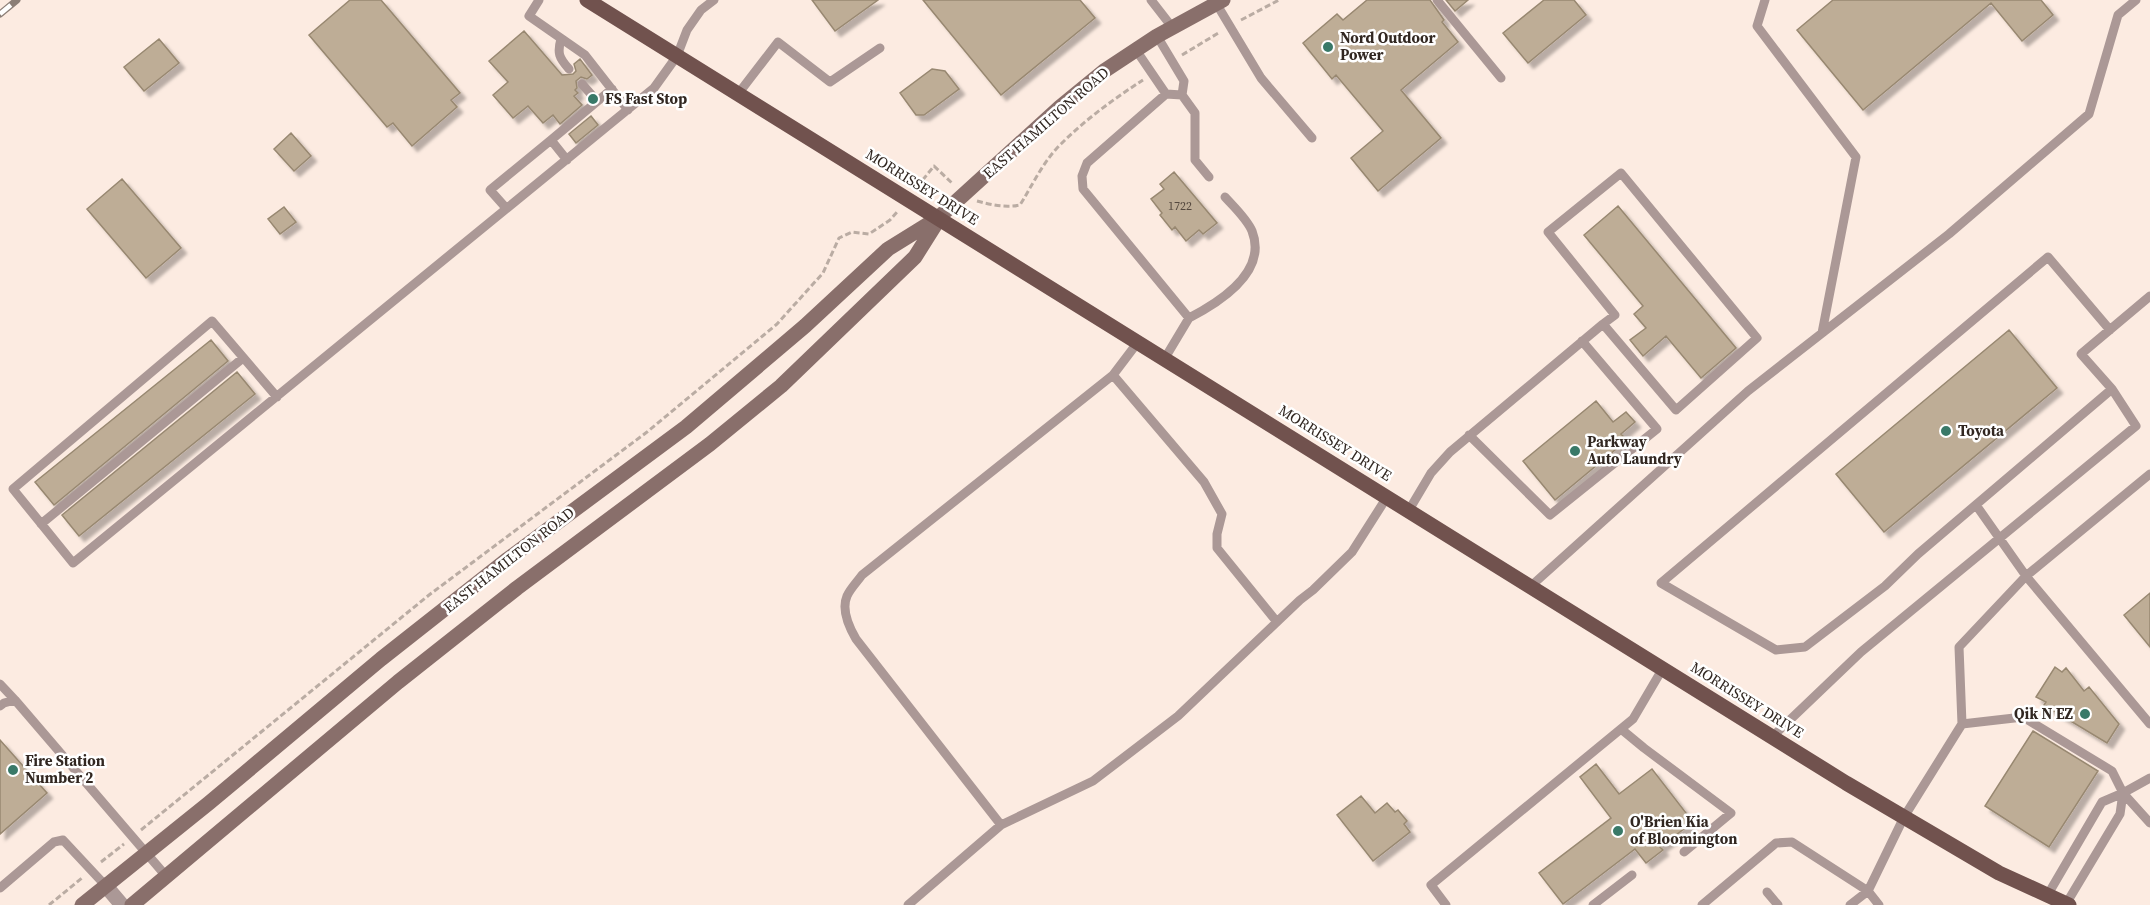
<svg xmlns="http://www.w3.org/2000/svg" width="2150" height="905" font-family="'Source Serif 4',serif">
  <defs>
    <filter id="shadow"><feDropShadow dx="5.5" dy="5.5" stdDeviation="1.5" flood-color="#0004"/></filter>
  </defs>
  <rect width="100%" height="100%" fill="#fcebe1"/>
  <path fill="#bead96" stroke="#988871" stroke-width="1.5" filter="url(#shadow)" d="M 350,0 L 381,0 L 460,93 L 451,100 L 457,107 L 412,146 L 393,123 L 387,127 L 309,35 Z
    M 812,0 L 878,0 L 835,31 Z
    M 923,0 L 1080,0 L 1095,18 L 1001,95 Z
    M 1367,0 L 1430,0 L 1444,20 L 1442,22 L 1458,42 L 1401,90 L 1441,138 L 1378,191 L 1351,158 L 1383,131 L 1336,75 L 1332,79 L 1303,43 L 1337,14 L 1343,20 Z
    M 1446,0 L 1468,0 L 1455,11 Z
    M 1544,0 L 1574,0 L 1586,15 L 1528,63 L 1503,33 Z
    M 1833,0 L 2041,0 L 2053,15 L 2022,41 L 1991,3 L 1863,110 L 1797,30 Z
    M 524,31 L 562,75 L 573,74 L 576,71 L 574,64 L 580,59 L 592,75 L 587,79 L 581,77 L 576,81 L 577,88 L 575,90 L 578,93 L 574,96 L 582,105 L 560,124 L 553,115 L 543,123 L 528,106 L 513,118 L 493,95 L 508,82 L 489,61 Z
    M 159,39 L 179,63 L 144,91 L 124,67 Z
    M 932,69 L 945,71 L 959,89 L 924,115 L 916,115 L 900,93 Z
    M 591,116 L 598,125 L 576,143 L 569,134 Z
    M 291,133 L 311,156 L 294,171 L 274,149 Z
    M 1174,172 L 1217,223 L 1203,234 L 1199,230 L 1186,241 L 1175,227 L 1172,230 L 1160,215 L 1162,213 L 1151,199 L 1164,189 L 1160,184 Z
    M 122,179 L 181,248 L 146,278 L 87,209 Z
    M 1618,206 L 1736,348 L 1701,378 L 1666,336 L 1643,356 L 1630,340 L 1646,328 L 1634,314 L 1643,306 L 1584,235 Z
    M 284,207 L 296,222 L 280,234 L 268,219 Z
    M 2009,330 L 2057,388 L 1884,532 L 1836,474 Z
    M 211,340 L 228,361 L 54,505 L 35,482 Z
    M 237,372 L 255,394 L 79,536 L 62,515 Z
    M 1596,401 L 1613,422 L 1626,412 L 1635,422 L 1621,434 L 1627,440 L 1555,500 L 1523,461 Z
    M 2150,593 L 2150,647 L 2124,615 Z
    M 2055,667 L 2062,672 L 2066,668 L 2084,691 L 2089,687 L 2119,724 L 2107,743 L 2044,705 L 2046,702 L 2036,697 Z
    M 2033,731 L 2098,771 L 2049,847 L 1985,806 Z
    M 0,740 L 47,793 L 0,834 Z
    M 1596,764 L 1619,794 L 1652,769 L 1693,822 L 1660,847 L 1663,850 L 1646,863 L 1635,849 L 1563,904 L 1539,873 L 1611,818 L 1580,777 Z
    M 1361,796 L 1375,813 L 1387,803 L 1395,812 L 1398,810 L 1407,821 L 1404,824 L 1410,832 L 1373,861 L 1337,815 Z"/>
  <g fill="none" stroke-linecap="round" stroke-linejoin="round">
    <path stroke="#baaca3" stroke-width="3" stroke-dasharray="6 3" stroke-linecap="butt" d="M 1241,20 L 1279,0
      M 1182,55 L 1220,32
      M 917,187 L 934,166 L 953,184
      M 977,201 C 991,205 1006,208 1020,205 C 1033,184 1044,160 1062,143 C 1086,119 1115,98 1143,80
      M 141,830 L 429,595 L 647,432 L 777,324 L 823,273 L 839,238 L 852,232 L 869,234 L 890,220 L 898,211
      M 101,862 L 124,844
      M 49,905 L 82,878"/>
    <path stroke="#ab9896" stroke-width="9" d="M 539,0 L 529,16 L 585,55 L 628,110
      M 1151,0 L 1172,27
      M 1437,0 L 1501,78
      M 1765,0 L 1757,26 L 1856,157 L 1822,333
      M 1216,3 L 1261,78 L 1312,138
      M 561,39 C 557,53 559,58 569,69
      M 1136,50 L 1166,94 L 1182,95 L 1184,81 L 1157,36
      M 582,84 L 597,101
      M 738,94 L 778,42 L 830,82 L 880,48
      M 1182,95 L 1195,113 L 1195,160 L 1209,177
      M 567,160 L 551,140 L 612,89
      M 506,208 L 490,190 L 551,140
      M 1189,318 C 1220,302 1268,272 1252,231 C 1247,219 1234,207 1225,197
      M 2110,330 L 2048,257 L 1661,583 L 1776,650 L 1805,647 L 1885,586 L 1918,554 L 2112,389
      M 1165,358 L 1189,318 L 1083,189 L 1082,176 L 1087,163 L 1166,94
      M 1113,375 L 1204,482 L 1222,514 L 1217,534 L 1217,548 L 1277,622
      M 277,397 L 212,321 L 13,489 L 73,563 L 654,88 L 677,56 L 687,30 L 701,10 L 714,0
      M 1469,435 L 1550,515 L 1657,429 L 1582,341
      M 1976,505 L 2026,576 L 2150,724
      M 1409,510 L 1431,473 L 1450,452 L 1603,324 L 1676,410 L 1757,338 L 1621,173 L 1548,232 L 1615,315 L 1603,324
      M 41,524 L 243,358
      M 1531,586 L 1748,391 L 1949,234 L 2089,114 L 2118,15 L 2136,0
      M 0,684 L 15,700
      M 0,706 L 4,703 L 15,700 L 166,876
      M 1962,724 L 2023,717 L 2112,771 L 2123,793 L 2120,814 L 2066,904
      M 1621,729 L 1644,748 L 1731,813 L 1684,852
      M 1772,737 L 1861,652 L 2136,426 L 2112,389 L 2081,354 L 2150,296
      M 2150,778 L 2123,793 L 2150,823
      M 1001,825 L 856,639 C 849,627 841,610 847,596 C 850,589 857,582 862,575 L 1113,375 L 1138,342
      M 0,888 L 54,842 L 63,840 L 105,885
      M 1767,892 L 1778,905
      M 2047,896 L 2102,802 L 2123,793
      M 908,905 L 1001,825 L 1093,781 L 1178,716 L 1300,600 L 1313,590 L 1352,552 L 1387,497
      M 1446,905 L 1431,885 L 1633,719 L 1663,668
      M 1593,905 L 1632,875
      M 1702,905 L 1776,843 L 1792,842 L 1868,891 L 1850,905
      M 1879,905 L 1868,891 L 1904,817 L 1962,724 L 1959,647 L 2026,576 L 2150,474"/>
    <path stroke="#ab9896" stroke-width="15" d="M 105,885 L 122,905"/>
    <path stroke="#896f6b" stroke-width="15" d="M 82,905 L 209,803 L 381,659 L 508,559 L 686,427 L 805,326 L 888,249 L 938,218 L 1060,107 L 1104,71 L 1157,36 L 1223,0
      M 132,905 L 398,682 L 517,588 L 710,444 L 781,386 L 915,257 L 937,222"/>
    <path stroke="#71524e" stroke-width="15" d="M 587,0 L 1846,783 L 1999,873 L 2069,905"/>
    <g stroke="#8b7e76" stroke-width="7">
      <path id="rail" d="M 0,14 L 17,0"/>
    </g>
    <use href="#rail" stroke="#fff" stroke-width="4.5" stroke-dasharray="14" stroke-linecap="butt"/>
  </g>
  <g fill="#397968" stroke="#fff" stroke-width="2">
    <circle cx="1328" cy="47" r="6"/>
    <circle cx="593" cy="99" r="6"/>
    <circle cx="1946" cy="431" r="6"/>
    <circle cx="1575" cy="451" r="6"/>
    <circle cx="2085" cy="714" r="6"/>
    <circle cx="13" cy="770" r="6"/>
    <circle cx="1618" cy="831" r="6"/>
  </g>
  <g text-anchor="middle" stroke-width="5" stroke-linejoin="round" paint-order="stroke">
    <g font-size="12" fill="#54483e">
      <text x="1180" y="210">1722</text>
    </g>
    <g font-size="15" font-weight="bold" fill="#312721" stroke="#fff" text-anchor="start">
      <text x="1340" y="43">Nord Outdoor<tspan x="1340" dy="17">Power</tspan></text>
      <text x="605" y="104">FS Fast Stop</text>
      <text x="1958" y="436">Toyota</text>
      <text x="1587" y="447">Parkway<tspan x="1587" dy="17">Auto Laundry</tspan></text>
      <text x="2073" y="719" text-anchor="end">Qik N EZ</text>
      <text x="25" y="766">Fire Station<tspan x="25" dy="17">Number 2</tspan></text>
      <text x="1630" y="827">O'Brien Kia<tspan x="1630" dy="17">of Bloomington</tspan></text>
    </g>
    <g font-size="15" fill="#312721" stroke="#fff">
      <text transform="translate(1046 123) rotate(-41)" y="5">EAST HAMILTON ROAD</text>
      <text transform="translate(922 187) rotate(32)" y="5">MORRISSEY DRIVE</text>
      <text transform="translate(1335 443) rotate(32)" y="5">MORRISSEY DRIVE</text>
      <text transform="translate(509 560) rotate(-38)" y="5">EAST HAMILTON ROAD</text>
      <text transform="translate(1747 700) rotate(32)" y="5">MORRISSEY DRIVE</text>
    </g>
  </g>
</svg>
